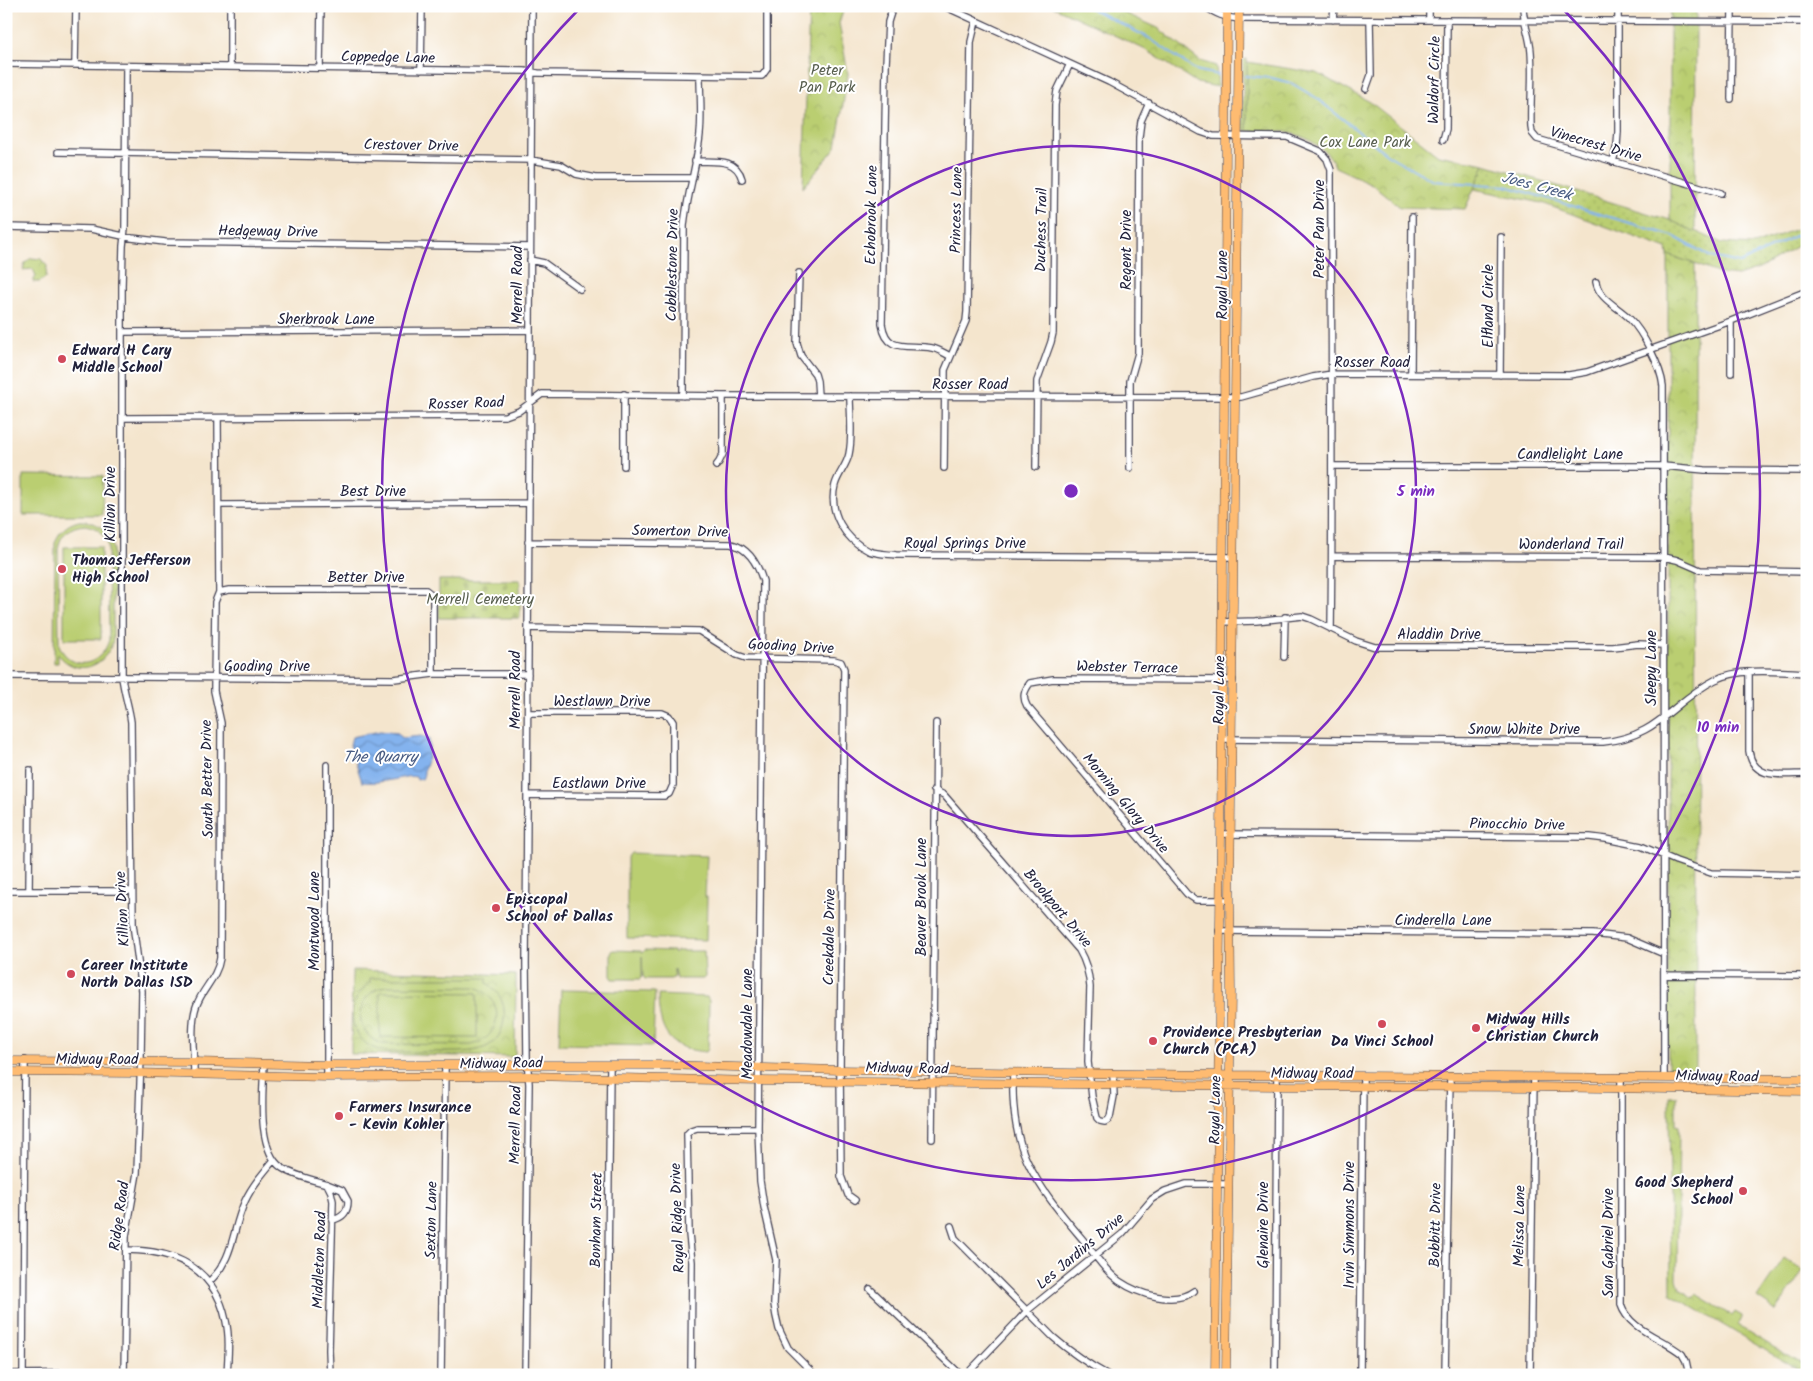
<svg xmlns="http://www.w3.org/2000/svg" width="1813" height="1381" font-family="Kalam,sans-serif">
  <defs>
    <pattern id="grass-dots" width="8" height="8" patternUnits="userSpaceOnUse" patternTransform="scale(1.25)"><rect width="8" height="8" fill="#bace71"/><path d="M2 2h.1M6 6h.1" fill="none" stroke="#a0b163" stroke-width="1.8" stroke-linecap="round"/></pattern>
    <pattern id="cemetery-stones" width="16" height="16" patternUnits="userSpaceOnUse" patternTransform="scale(1.25)"><rect width="16" height="16" fill="#bace71"/><path d="M2 7V4a2 2 0 0 1 4 0v3zM10 15v-3a2 2 0 0 1 4 0v3z" fill="#a0b163"/></pattern>
    <pattern id="park-crowns" width="20" height="18" patternUnits="userSpaceOnUse" patternTransform="scale(1.25)"><rect width="20" height="18" fill="#bace71"/><path d="M2 6a3 3 0 1 1 6 0M12 15a3 3 0 1 1 6 0" fill="none" stroke="#a0b163"/></pattern>
    <pattern id="water-waves" width="16" height="10" patternUnits="userSpaceOnUse" patternTransform="scale(1.25)"><rect width="16" height="10" fill="#84b3ee"/><path d="M0 5q4-4 8 0t8 0" fill="none" stroke="#6c91c2"/></pattern>
  </defs>
  <rect width="100%" height="100%" fill="#fff"/>
  <filter id="ink" filterUnits="userSpaceOnUse"><feTurbulence type="fractalNoise" baseFrequency=".02" numOctaves="2"/><feDisplacementMap in="SourceGraphic" scale="10" xChannelSelector="R" yChannelSelector="G"/><feConvolveMatrix kernelMatrix="1 2 1 2 8 2 1 2 1" color-interpolation-filters="sRGB"/></filter>
  <filter id="wash" filterUnits="userSpaceOnUse"><feTurbulence type="fractalNoise" baseFrequency=".0096" numOctaves="4" result="noise"/><feDisplacementMap in="SourceGraphic" scale="20" xChannelSelector="R" yChannelSelector="G"/><feGaussianBlur stdDeviation="1.12" result="paint"/><feColorMatrix in="noise" values="0 0 0 0 0 0 0 0 0 0 0 0 0 0 0 0 0 1.4 0 .05"/><feComposite in="paint" operator="in"/></filter>
  <g filter="url(#wash)">
    <rect width="100%" height="100%" fill="#f4e5cd"/>
    <path fill="url(#grass-dots)" stroke="#6e7856" d="M 1247,59 L 1247,131 L 1244,130 L 1243,126 L 1243,60 Z
      M 1485,164 L 1670,220 L 1722,243 L 1754,245 L 1807,225 L 1807,240 L 1759,269 L 1738,276 L 1720,274 L 1695,264 L 1668,255 L 1667,249 L 1542,203 L 1474,189 Z"/>
    <path fill="url(#cemetery-stones)" stroke="#6e7856" d="M 439,580 L 520,580 L 520,618 L 439,618 Z"/>
    <path fill="url(#park-crowns)" stroke="#6e7856" d="M 809,6 L 845,6 L 839,23 L 848,74 L 836,147 L 803,188 Z
      M 1052,6 L 1109,6 L 1158,28 L 1200,61 L 1216,66 L 1218,87 L 1197,83 L 1148,51 Z
      M 1670,6 L 1696,6 L 1695,232 L 1670,220 Z
      M 1247,62 L 1317,73 L 1370,102 L 1438,155 L 1485,164 L 1465,209 L 1400,207 L 1372,184 L 1335,167 C 1331,150 1303,134 1286,132 C 1274,131 1260,132 1247,131 Z
      M 1668,255 L 1695,264 L 1696,1071 L 1668,1070 Z
      M 31,258 L 41,259 L 47,266 L 46,277 L 40,282 L 33,282 L 36,276 L 33,269 L 23,270 L 25,263 Z
      M 352,970 L 516,975 L 515,1057 L 351,1054 Z
      M 1669,1096 L 1676,1096 L 1676,1125 L 1679,1126 L 1677,1279 L 1680,1289 L 1693,1298 L 1696,1294 L 1732,1316 L 1735,1312 L 1742,1316 L 1742,1318 L 1738,1326 L 1807,1367 L 1807,1375 L 1671,1294 Z"/>
    <path fill="#bace71" stroke="#6e7856" fill-rule="evenodd" d="M 23,475 L 103,476 L 102,515 L 23,515 Z
      M 79,521 C 97,520 110,531 113,549 L 113,640 C 106,668 76,678 58,654 L 58,663 L 54,663 L 55,543 C 59,531 67,524 79,521 ZM 85,525 C 97,527 104,533 108,545 L 109,640 C 101,667 71,673 59,645 L 58,549 C 60,534 70,526 85,525 Z
      M 64,547 L 101,547 L 101,639 L 64,639 Z
      M 631,853 L 707,856 L 705,897 L 707,897 L 706,940 L 627,938 L 627,858 Z
      M 613,950 L 641,951 L 642,953 L 645,950 L 673,951 L 674,953 L 676,951 L 704,951 L 705,977 L 703,979 L 676,979 L 674,969 L 674,977 L 671,979 L 645,979 L 643,976 L 642,956 L 642,977 L 640,979 L 613,979 L 611,976 L 611,953 Z
      M 370,978 L 487,978 L 487,983 C 499,991 506,1004 504,1019 C 500,1056 465,1052 437,1052 C 420,1052 404,1052 387,1052 C 350,1047 340,1005 370,983 ZM 387,986 L 475,987 C 506,998 503,1038 471,1045 L 382,1044 C 351,1033 354,992 387,986 Z
      M 561,990 L 655,992 L 653,1046 L 559,1044 Z
      M 380,992 L 477,993 L 477,1038 L 380,1037 Z
      M 658,995 L 707,997 L 709,1001 L 708,1049 L 706,1052 C 668,1049 659,1032 658,995 Z
      M 1784,1258 L 1803,1271 L 1776,1311 L 1757,1298 Z"/>
    <path fill="url(#water-waves)" stroke="#536a94" d="M 380,731 L 398,733 L 402,738 L 421,736 L 429,739 C 430,749 428,758 425,767 C 423,772 425,774 422,779 L 417,780 L 416,777 C 407,775 400,779 391,780 C 381,782 372,783 362,782 L 350,745 L 352,737 Z"/>
    <g fill="none" stroke-linecap="round" stroke-linejoin="round">
      <path stroke="#84b3ee" stroke-width="2" d="M 1086,6 L 1149,38 L 1195,70 L 1218,75
        M 1245,76 L 1272,78 L 1291,83 L 1315,97 L 1388,155 L 1434,181 L 1506,186 L 1673,236 L 1711,257 L 1740,263 L 1807,230"/>
    </g>
  </g>
  <g filter="url(#ink)">
    <g fill="none" stroke-linecap="round" stroke-linejoin="round">
      <g stroke="#423f51" stroke-width="8">
        <path id="minor" d="M 893,6 L 888,22 L 886,64 L 882,324 C 887,355 909,343 932,348 C 938,349 944,353 950,356
          M 944,6 L 1109,82 L 1201,132 L 1213,136 L 1287,137 L 1320,151 L 1327,159 L 1331,170 C 1331,323 1333,475 1331,629
          M 1204,6 C 1216,14 1225,18 1239,19 L 1807,22
          M 1523,6 C 1523,22 1530,36 1531,52 C 1533,77 1530,102 1531,127 L 1532,133 L 1537,139 L 1721,193
          M 1333,20 L 1334,6
          M 1429,20 L 1429,6
          M 6,64 L 524,71 L 538,73 L 762,76 L 767,69 L 767,6
          M 75,65 L 76,6
          M 230,67 L 230,6
          M 320,68 L 321,6
          M 421,70 L 422,6
          M 1366,89 L 1371,75 L 1370,20
          M 1731,99 L 1732,6
          M 1443,140 L 1446,129 L 1447,20
          M 58,152 L 531,160 L 561,165 L 576,174 L 596,178 L 692,178
          M 695,161 C 714,162 736,157 742,179
          M 1613,162 L 1617,145 L 1618,132 L 1618,6
          M 6,227 L 91,229 L 132,238 L 165,242 L 530,247
          M 530,260 L 544,263 L 580,289
          M 799,273 L 797,343 L 801,356 L 815,374 L 817,381 L 818,396
          M 1596,282 C 1599,299 1617,306 1629,318 C 1643,332 1661,367 1663,386 L 1664,1077
          M 122,332 L 530,330
          M 1731,373 L 1731,321
          M 1411,374 L 1412,217
          M 1500,375 L 1501,237
          M 624,394 L 624,466
          M 683,396 L 684,226 C 687,195 697,165 700,134 C 702,115 700,95 700,76
          M 850,396 C 850,415 853,435 849,454 C 847,465 838,474 835,485 C 828,512 844,539 869,551 C 877,554 887,554 896,555 L 1234,557
          M 122,418 L 505,416 L 519,411 L 542,394 L 723,396 L 1241,397 L 1313,377 L 1332,374 L 1569,375 L 1587,372 L 1731,321 L 1807,291
          M 716,466 L 719,462 L 723,454 L 723,396
          M 1332,466 L 1663,466 L 1705,470 L 1807,471
          M 1036,467 L 1037,381 L 1051,342 L 1053,333 L 1055,105 L 1057,91 L 1070,64
          M 944,468 L 945,370 L 966,321 L 967,312 L 971,42 L 976,21
          M 1130,468 L 1130,381 L 1138,353 L 1139,137 L 1141,121 L 1149,103
          M 219,505 L 528,503
          M 528,542 L 731,544 C 749,548 758,565 763,581 L 758,1128 L 760,1181 L 764,1207 L 776,1260 L 774,1304 L 776,1316 L 779,1329 L 788,1348 L 815,1375
          M 1332,556 L 1664,557 L 1677,560 L 1700,570 L 1807,572
          M 219,592 L 229,590 L 426,590 L 431,594 L 433,600 L 433,674
          M 1222,622 L 1256,621 L 1302,616 L 1311,619 L 1356,641 L 1375,647 L 1613,647 L 1638,644 L 1663,645
          M 528,628 L 699,631 L 737,655 L 746,658 L 834,660 L 841,662 L 844,669 L 840,1070 L 841,1176 L 848,1195 L 855,1200
          M 1284,657 L 1285,617
          M 1749,673 L 1749,751 C 1753,781 1783,774 1807,774
          M 6,676 L 394,679 L 433,674 L 528,674
          M 1221,739 L 1603,742 C 1659,737 1671,702 1715,680 C 1740,667 1780,672 1807,673
          M 327,765 L 327,1077
          M 934,790 L 944,795 L 1079,950 C 1086,962 1089,973 1090,987 L 1088,1062 L 1092,1097 L 1097,1118 L 1100,1121 L 1105,1122 L 1108,1120 L 1110,1117 L 1114,1096 L 1113,1073
          M 527,795 L 664,796 L 669,794 L 673,785 L 673,722 L 669,716 L 662,713 L 528,713
          M 1221,834 L 1590,837 L 1606,839 L 1641,846 L 1676,861 L 1711,873 L 1807,875
          M 6,891 L 132,891
          M 29,891 L 30,770
          M 1230,900 L 1196,900 L 1187,894 L 1027,706 C 1022,697 1024,691 1030,683 L 1053,679 L 1233,680
          M 1219,931 L 1593,934 L 1627,938 L 1664,954
          M 1664,975 L 1807,976
          M 264,1064 C 263,1092 256,1150 282,1168 C 295,1176 313,1180 327,1184 L 331,1192 L 333,1201 L 329,1350 L 330,1375
          M 1013,1072 C 1012,1102 1014,1133 1027,1161 C 1041,1191 1063,1216 1084,1241 C 1095,1255 1105,1271 1119,1281 C 1138,1294 1174,1306 1194,1291
          M 194,1074 C 194,1054 190,1025 196,1007 C 202,988 217,979 220,958 L 221,723 L 214,691 L 215,602 L 219,592 L 218,418
          M 1621,1077 L 1621,1305 C 1629,1330 1663,1338 1682,1354 L 1686,1361 L 1689,1375
          M 932,1139 L 936,723
          M 327,1184 L 342,1190 L 348,1201 C 348,1212 343,1218 332,1220
          M 951,1226 L 955,1238 L 1053,1337 C 1070,1352 1088,1364 1108,1375
          M 126,1250 C 175,1250 215,1268 226,1321 C 230,1338 228,1357 227,1375
          M 209,1282 C 235,1257 231,1232 245,1201 C 252,1186 263,1173 274,1160
          M 870,1289 L 961,1375
          M 6,1374 L 124,1373
          M 23,1375 L 25,1060
          M 124,1375 L 126,1236 L 137,1173 L 141,1055 L 142,991 L 133,924 L 131,722 C 129,707 124,693 122,677 L 122,285 L 123,246 L 125,228 L 126,66
          M 441,1375 L 445,1066
          M 525,1375 L 529,1084 L 527,1058 L 526,964 L 532,6
          M 607,1375 L 610,1065
          M 691,1375 L 692,1262 L 689,1234 L 687,1134 L 691,1130 L 697,1128 L 758,1128
          M 966,1375 L 1028,1310 L 1122,1234 L 1152,1199 L 1165,1191 L 1186,1184 L 1228,1184
          M 1275,1375 L 1277,1075
          M 1360,1375 L 1363,1076
          M 1445,1375 L 1450,1076
          M 1530,1375 L 1534,1077"/>
      </g>
      <g stroke="#423f51" stroke-width="9">
        <path id="major" d="M 6,1061 L 194,1062 L 327,1065 L 662,1065 L 840,1070 L 1218,1075 L 1807,1079
          M 6,1072 L 133,1073 L 327,1077 L 528,1076 L 759,1081 L 1277,1086 L 1534,1087 L 1807,1091
          M 1215,1375 L 1221,834 L 1227,6
          M 1226,1375 L 1231,991 L 1230,900 L 1239,6"/>
      </g>
      <use href="#minor" stroke="#fff" stroke-width="5.5"/>
      <use href="#major" stroke="#febb71" stroke-width="8"/>
    </g>
  </g>
  <g fill="none" stroke="#7b2cbf" stroke-width="2.5">
    <circle cx="1071" cy="491" r="345"/>
    <path d="M1562 8A689 689 0 1 1 580 8"/>
  </g>
  <g fill="#d1495b" stroke="#fff" stroke-width="2">
    <circle cx="62" cy="359" r="5"/>
    <circle cx="62" cy="569" r="5"/>
    <circle cx="496" cy="908" r="5"/>
    <circle cx="71" cy="974" r="5"/>
    <circle cx="1382" cy="1024" r="5"/>
    <circle cx="1476" cy="1028" r="5"/>
    <circle cx="1153" cy="1041" r="5"/>
    <circle cx="339" cy="1116" r="5"/>
    <circle cx="1743" cy="1191" r="5"/>
  </g>
  <g text-anchor="middle" stroke-width="4" stroke-linejoin="round" paint-order="stroke">
    <g font-size="15" fill="#22223b" stroke="#fff">
      <text transform="translate(388 57) rotate(1)" y="5">Coppedge Lane</text>
      <text transform="translate(1434 80) rotate(-89)" y="5">Waldorf Circle</text>
      <text transform="translate(1596 144) rotate(16)" y="5">Vinecrest Drive</text>
      <text transform="translate(411 145) rotate(1)" y="5">Crestover Drive</text>
      <text transform="translate(956 210) rotate(-89)" y="5">Princess Lane</text>
      <text transform="translate(871 215) rotate(-89)" y="5">Echobrook Lane</text>
      <text transform="translate(1319 229) rotate(-90)" y="5">Peter Pan Drive</text>
      <text transform="translate(1041 230) rotate(-89)" y="5">Duchess Trail</text>
      <text transform="translate(268 231) rotate(1)" y="5">Hedgeway Drive</text>
      <text transform="translate(1126 250) rotate(-90)" y="5">Regent Drive</text>
      <text transform="translate(672 265) rotate(-89)" y="5">Cobblestone Drive</text>
      <text transform="translate(517 285) rotate(-90)" y="5">Merrell Road</text>
      <text transform="translate(1222 285) rotate(-90)" y="5">Royal Lane</text>
      <text transform="translate(1488 306) rotate(-90)" y="5">Elfland Circle</text>
      <text x="326" y="324">Sherbrook Lane</text>
      <text x="1372" y="367">Rosser Road</text>
      <text x="970" y="389">Rosser Road</text>
      <text transform="translate(466 403) rotate(-2)" y="5">Rosser Road</text>
      <text x="1570" y="459">Candlelight Lane</text>
      <text x="373" y="496">Best Drive</text>
      <text transform="translate(110 504) rotate(-90)" y="5">Killion Drive</text>
      <text transform="translate(680 531) rotate(1)" y="5">Somerton Drive</text>
      <text x="965" y="548">Royal Springs Drive</text>
      <text x="1571" y="549">Wonderland Trail</text>
      <text x="366" y="582">Better Drive</text>
      <text x="1439" y="639">Aladdin Drive</text>
      <text transform="translate(791 646) rotate(3)" y="5">Gooding Drive</text>
      <text x="267" y="671">Gooding Drive</text>
      <text transform="translate(1127 667) rotate(1)" y="5">Webster Terrace</text>
      <text transform="translate(1651 668) rotate(-90)" y="5">Sleepy Lane</text>
      <text transform="translate(515 690) rotate(-90)" y="5">Merrell Road</text>
      <text transform="translate(1219 690) rotate(-89)" y="5">Royal Lane</text>
      <text x="602" y="706">Westlawn Drive</text>
      <text x="1524" y="734">Snow White Drive</text>
      <text transform="translate(207 779) rotate(-91)" y="5">South Better Drive</text>
      <text x="599" y="788">Eastlawn Drive</text>
      <text transform="translate(1126 803) rotate(50)" y="5">Morning Glory Drive</text>
      <text transform="translate(1517 824) rotate(1)" y="5">Pinocchio Drive</text>
      <text transform="translate(921 897) rotate(-90)" y="5">Beaver Brook Lane</text>
      <text transform="translate(1058 908) rotate(50)" y="5">Brookport Drive</text>
      <text transform="translate(122 909) rotate(-93)" y="5">Killion Drive</text>
      <text x="1443" y="925">Cinderella Lane</text>
      <text transform="translate(314 921) rotate(-90)" y="5">Montwood Lane</text>
      <text transform="translate(829 937) rotate(-89)" y="5">Creekdale Drive</text>
      <text transform="translate(747 1024) rotate(-90)" y="5">Meadowdale Lane</text>
      <text x="97" y="1064">Midway Road</text>
      <text transform="translate(501 1063) rotate(-1)" y="5">Midway Road</text>
      <text transform="translate(907 1068) rotate(1)" y="5">Midway Road</text>
      <text x="1312" y="1078">Midway Road</text>
      <text transform="translate(1717 1076) rotate(1)" y="5">Midway Road</text>
      <text transform="translate(1215 1110) rotate(-89)" y="5">Royal Lane</text>
      <text transform="translate(515 1125) rotate(-89)" y="5">Merrell Road</text>
      <text transform="translate(119 1216) rotate(-82)" y="5">Ridge Road</text>
      <text transform="translate(677 1218) rotate(-92)" y="5">Royal Ridge Drive</text>
      <text transform="translate(431 1220) rotate(-89)" y="5">Sexton Lane</text>
      <text transform="translate(596 1220) rotate(-89)" y="5">Bonham Street</text>
      <text transform="translate(1263 1225) rotate(-90)" y="5">Glenaire Drive</text>
      <text transform="translate(1349 1225) rotate(-90)" y="5">Irvin Simmons Drive</text>
      <text transform="translate(1435 1225) rotate(-89)" y="5">Bobbitt Drive</text>
      <text transform="translate(1519 1226) rotate(-89)" y="5">Melissa Lane</text>
      <text transform="translate(1608 1243) rotate(-90)" y="5">San Gabriel Drive</text>
      <text transform="translate(1080 1251) rotate(-40)" y="5">Les Jardins Drive</text>
      <text transform="translate(319 1260) rotate(-88)" y="5">Middleton Road</text>
    </g>
    <g font-size="15" fill="#575e4e" stroke="#fff">
      <text x="827" y="75">Peter<tspan x="827" dy="17">Pan Park</tspan></text>
      <text x="1365" y="147">Cox Lane Park</text>
      <text x="480" y="604">Merrell Cemetery</text>
    </g>
    <g font-size="15" font-weight="bold" fill="#22223b" stroke="#fff" text-anchor="start">
      <text x="72" y="355">Edward H Cary<tspan x="72" dy="17">Middle School</tspan></text>
      <text x="72" y="565">Thomas Jefferson<tspan x="72" dy="17">High School</tspan></text>
      <text x="506" y="904">Episcopal<tspan x="506" dy="17">School of Dallas</tspan></text>
      <text x="81" y="970">Career Institute<tspan x="81" dy="17">North Dallas ISD</tspan></text>
      <text x="1486" y="1024">Midway Hills<tspan x="1486" dy="17">Christian Church</tspan></text>
      <text x="1163" y="1037">Providence Presbyterian<tspan x="1163" dy="17">Church (PCA)</tspan></text>
      <text x="1382" y="1046" text-anchor="middle">Da Vinci School</text>
      <text x="349" y="1112">Farmers Insurance<tspan x="349" dy="17">- Kevin Kohler</tspan></text>
      <text x="1733" y="1187" text-anchor="end">Good Shepherd<tspan x="1733" dy="17">School</tspan></text>
    </g>
    <g font-size="16" font-style="italic" fill="#495c83" stroke="#fff">
      <text transform="translate(1537 185) rotate(15)" y="6">Joes Creek</text>
      <text x="380" y="762">The Quarry</text>
    </g>
  </g>
  <circle cx="1071" cy="491" r="8" fill="#7b2cbf" stroke="#fff" stroke-width="2.5"/>
  <g font-size="15" text-anchor="middle" font-weight="bold" fill="#7b2cbf" stroke="#fff" stroke-width="4" stroke-linejoin="round" paint-order="stroke">
    <text x="1416" y="496">5 min</text>
    <text x="1718" y="732">10 min</text>
  </g>
  <rect width="1813" height="1381" fill="none" stroke="#fff" stroke-width="25"/>
</svg>
